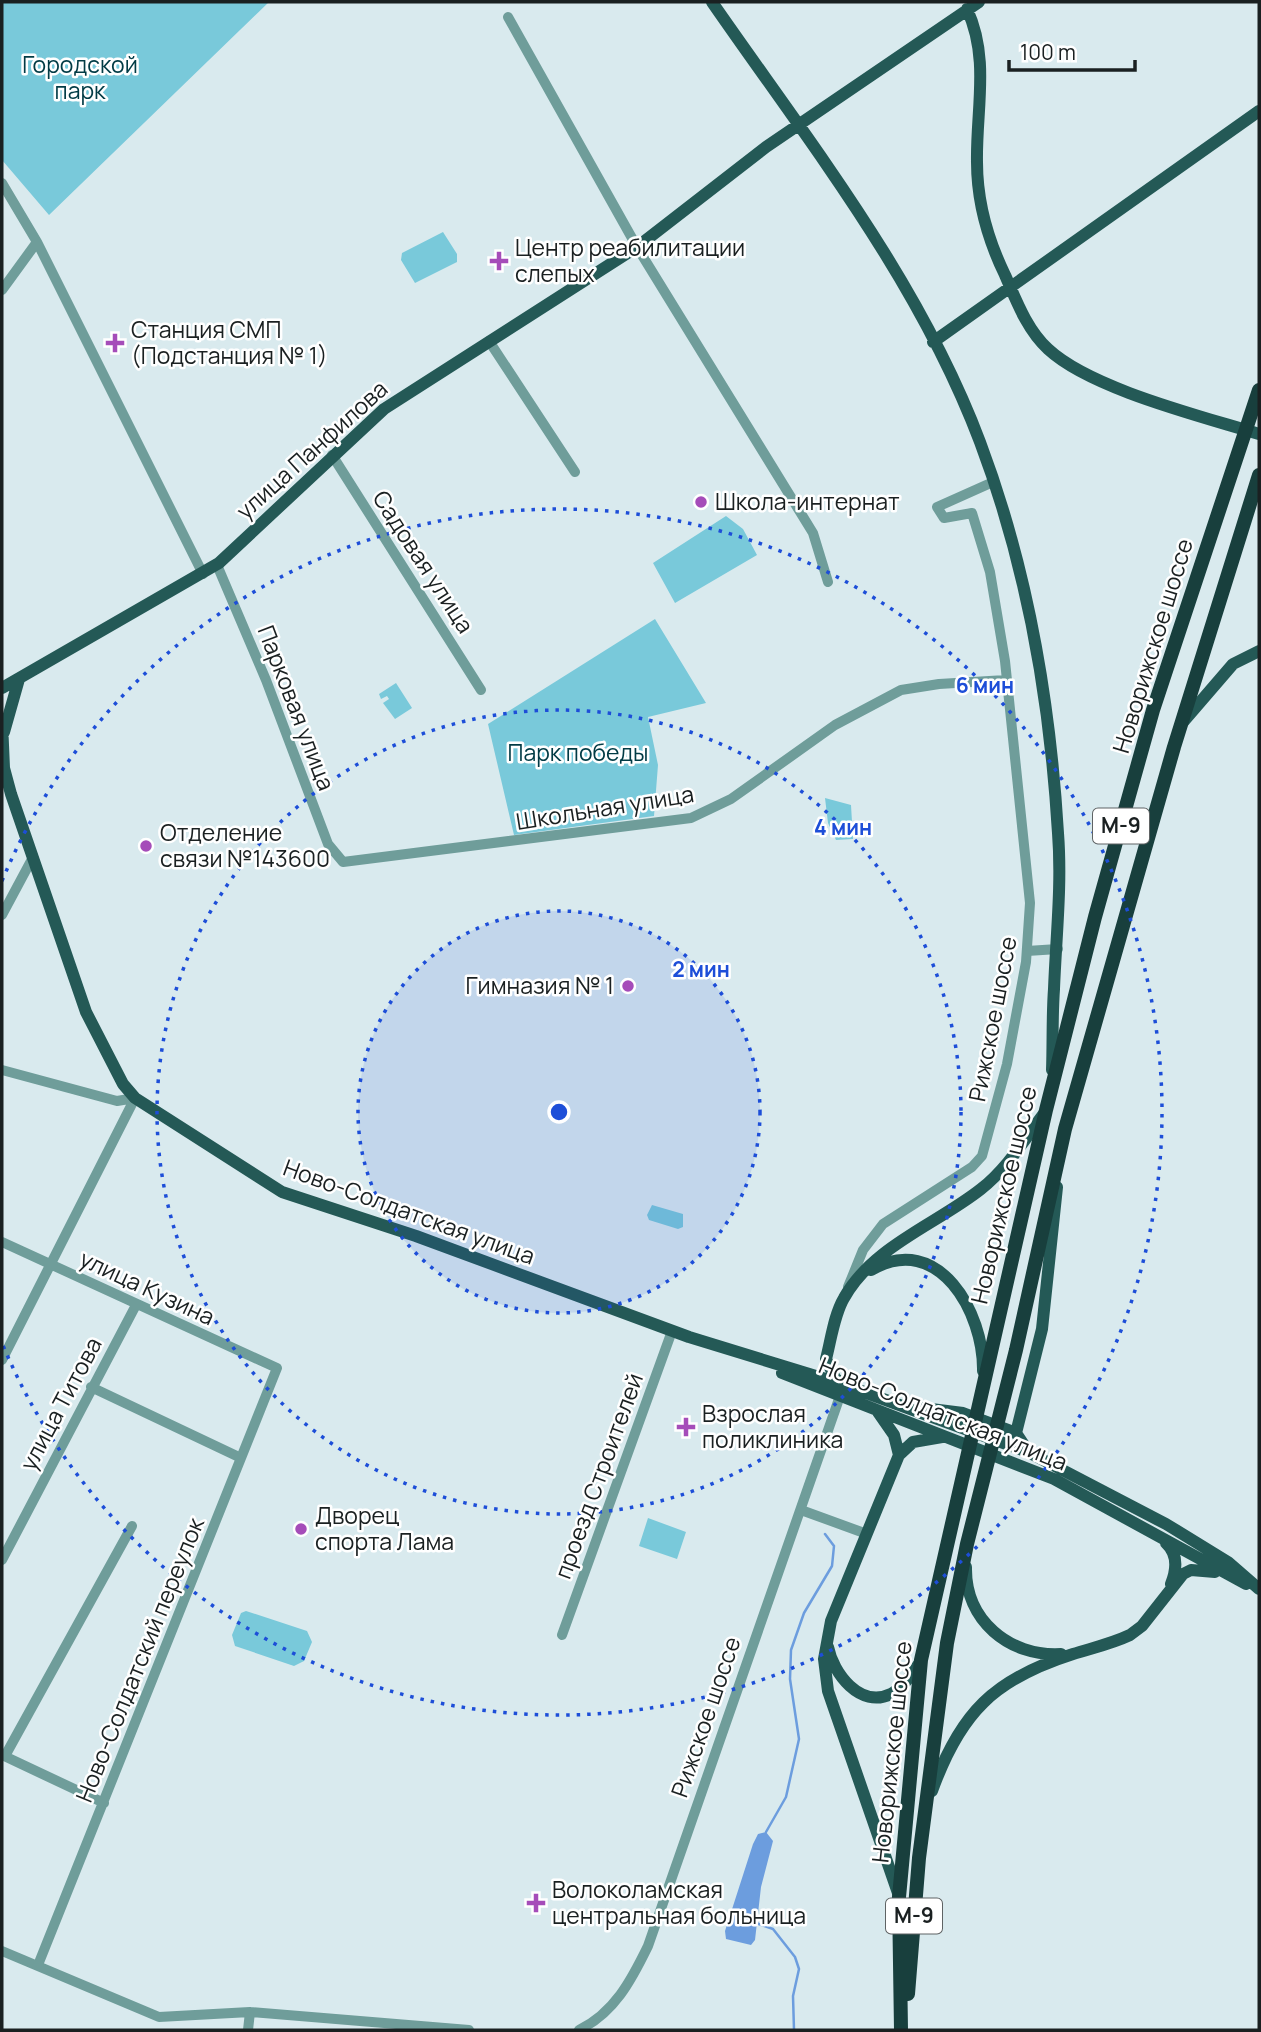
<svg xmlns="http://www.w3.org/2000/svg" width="1261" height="2032" font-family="Manrope,sans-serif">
  <rect width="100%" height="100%" fill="#d9eaee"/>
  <path fill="#79c9da" d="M 2,2 L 269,2 L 49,215 L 2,160 Z
    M 443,232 L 457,254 L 457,262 L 415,283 L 401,260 L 402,253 Z
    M 726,516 L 743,529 L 757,555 L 675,603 L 653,563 Z
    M 655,619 L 706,703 L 648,717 L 658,765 L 654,816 L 514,835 L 488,724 Z
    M 396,683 L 412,708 L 395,719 L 383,703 L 389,699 L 387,696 L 381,699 L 379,694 Z
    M 825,798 L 851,805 L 853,839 L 836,840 L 828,823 Z
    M 652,1205 L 683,1214 L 683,1227 L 678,1229 L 649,1220 L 647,1215 Z
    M 648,1518 L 686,1532 L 677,1559 L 639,1546 Z
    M 246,1611 L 307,1631 L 312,1642 L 304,1661 L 294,1666 L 235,1646 L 232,1635 L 241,1613 Z"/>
  <path fill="#6c9dde" d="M 766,1832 L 773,1841 L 761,1887 L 755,1940 L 751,1945 L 726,1939 L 725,1931 L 753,1844 L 758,1834 Z"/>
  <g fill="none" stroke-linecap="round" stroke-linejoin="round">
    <path stroke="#6c9dde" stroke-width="2.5" d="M 766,1832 L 786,1797 L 799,1739 L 790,1679 L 791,1650 L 804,1613 L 832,1566 L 834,1546 L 825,1534
      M 756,1923 L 773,1929 L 795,1957 L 799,1969 L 793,1996 L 794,2030"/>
    <path stroke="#6f9d9a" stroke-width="10" d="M 508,17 L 637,247 L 813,533 L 828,582
      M 2,183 L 37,242 L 203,574
      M 2,290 L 37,242
      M 489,341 L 575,472
      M 332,455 L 481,690
      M 217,565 L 266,680 L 328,844 L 343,862 L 691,818 L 731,799 L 835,725 L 901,690 L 939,684 L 1006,680
      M 2,915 L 32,859
      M 1027,951 L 1058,949
      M 2,1070 L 117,1101 L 135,1098
      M 2,1242 L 277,1368 L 38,1965
      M 848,1287 L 863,1250 L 883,1224 L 972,1167 L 982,1156 L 1007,1064 L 1026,962 L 1030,903 L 1005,661 L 990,572 L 972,513 L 944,518 L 937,507 L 993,482
      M 2,1360 L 135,1098
      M 91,1387 L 241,1458
      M 801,1510 L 867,1534
      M 2,1560 L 136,1305
      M 562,1635 L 672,1331
      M 2,1755 L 104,1803
      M 5,1756 L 132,1526
      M 2,1951 L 159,2017 L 250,2012 L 469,2030
      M 248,2030 L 250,2012
      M 579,2030 C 614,2013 631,1981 648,1946 L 840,1396"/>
    <path stroke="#245956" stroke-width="12" d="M 712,2 C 809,142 919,280 980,442 C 1027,567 1050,699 1058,833 C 1062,885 1056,937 1054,989 C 1052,1016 1053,1043 1052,1070
      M 967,9 C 990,59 976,109 977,162 C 977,201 988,240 1005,275 C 1016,300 1027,330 1048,349 C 1091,389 1201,416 1259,434
      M 933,342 L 1259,111
      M 2,688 L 219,563 L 384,409 L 637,247 L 766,147 L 979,2
      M 2,722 L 4,768 L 11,794 L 86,1012 L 123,1084 L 135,1098 L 282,1192 L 416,1236 L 689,1337 L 842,1384 L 1028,1452 L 1166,1524 L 1228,1562 L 1259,1589
      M 1183,722 L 1233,664 L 1259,651
      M 4,732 L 19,679
      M 871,1270 C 939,1231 984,1313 983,1371
      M 782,1373 L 1054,1479 L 1246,1584
      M 842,1384 L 835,1378 L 826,1359 C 831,1340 834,1315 844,1298 C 873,1246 937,1224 981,1189 C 1008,1168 1026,1137 1046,1111
      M 923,1408 L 963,1413 L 1016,1433
      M 878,1412 L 894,1435 L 899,1455
      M 1028,1451 L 1016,1433 L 1042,1329 L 1057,1187
      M 1166,1543 C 1178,1554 1177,1569 1171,1584
      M 966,1567 C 965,1620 1009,1657 1061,1654
      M 828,1647 C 833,1673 860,1709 891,1694 C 904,1687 913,1672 921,1661
      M 932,1791 C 960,1713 994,1679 1073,1654 C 1092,1648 1111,1644 1130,1635 L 1142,1626 L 1183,1574 L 1191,1570 L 1215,1572
      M 898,1893 L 828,1691 L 824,1659 L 831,1621 L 899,1455 L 913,1442 L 942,1437"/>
    <path stroke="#183f3d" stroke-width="14" d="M 908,1994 L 919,1858 L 947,1643 L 967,1544 L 1016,1350 L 1065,1129 L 1174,747 L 1259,475
      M 901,2030 L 899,1897 L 921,1660 L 1046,1110 L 1095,917 L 1153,710 L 1259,390"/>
  </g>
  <circle cx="559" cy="1112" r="201" fill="#1d4ed8" fill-opacity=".12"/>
  <g fill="none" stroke="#1d4ed8" stroke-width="3.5" stroke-dasharray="3.5 7">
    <circle cx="559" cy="1112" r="201"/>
    <circle cx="559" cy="1112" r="402"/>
    <path d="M2 881A603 603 0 1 1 2 1343"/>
  </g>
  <g fill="#a54cb9" stroke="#fff" stroke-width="2.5">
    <path d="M495.5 250.5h7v7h7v7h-7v7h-7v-7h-7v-7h7z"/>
    <path d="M111.5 332.5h7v7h7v7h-7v7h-7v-7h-7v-7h7z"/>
    <circle cx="701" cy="502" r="7"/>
    <circle cx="146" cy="846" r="7"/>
    <circle cx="628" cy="986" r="7"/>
    <path d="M682.5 1416.5h7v7h7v7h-7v7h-7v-7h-7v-7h7z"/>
    <circle cx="301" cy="1529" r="7"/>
    <path d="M532.5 1892.5h7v7h7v7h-7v7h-7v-7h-7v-7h7z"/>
  </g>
  <g text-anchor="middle" stroke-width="5" stroke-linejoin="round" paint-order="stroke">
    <g fill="#fff" stroke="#5f6364" stroke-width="2">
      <rect x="1093" y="808.5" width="56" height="35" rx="5"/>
      <rect x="886" y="1898.5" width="56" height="35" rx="5"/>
    </g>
    <g font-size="21" font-weight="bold" fill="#1a2021">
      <text x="1121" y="833">М-9</text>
      <text x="914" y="1923">М-9</text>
    </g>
    <g font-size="23" fill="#013b45" stroke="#fff">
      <text x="80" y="73">Городской<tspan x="80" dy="26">парк</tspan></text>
      <text x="578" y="761">Парк победы</text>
    </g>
    <g font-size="23" fill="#1a2021" stroke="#fff" text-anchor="start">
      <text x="515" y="256">Центр реабилитации<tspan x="515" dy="26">слепых</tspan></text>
      <text x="131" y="338">Станция СМП<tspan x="131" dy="26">(Подстанция № 1)</tspan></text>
      <text x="715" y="510">Школа-интернат</text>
      <text x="160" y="841">Отделение<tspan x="160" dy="26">связи №143600</tspan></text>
      <text x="614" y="994" text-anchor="end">Гимназия № 1</text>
      <text x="702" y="1422">Взрослая<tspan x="702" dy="26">поликлиника</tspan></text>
      <text x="315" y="1524">Дворец<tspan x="315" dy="26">спорта Лама</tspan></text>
      <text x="552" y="1898">Волоколамская<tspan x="552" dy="26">центральная больница</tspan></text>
    </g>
    <g font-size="23" fill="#1a2021" stroke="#fff">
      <text transform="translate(312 450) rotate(-42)" y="8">улица Панфилова</text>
      <text transform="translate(423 562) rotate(57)" y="8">Садовая улица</text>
      <text transform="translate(1153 646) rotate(-73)" y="8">Новорижское шоссе</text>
      <text transform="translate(296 708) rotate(69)" y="8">Парковая улица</text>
      <text transform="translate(605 808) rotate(-9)" y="8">Школьная улица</text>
      <text transform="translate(993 1019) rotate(-79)" y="8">Рижское шоссе</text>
      <text transform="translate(1004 1195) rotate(-77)" y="8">Новорижское шоссе</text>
      <text transform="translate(409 1212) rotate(20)" y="8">Ново-Солдатская улица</text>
      <text transform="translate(147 1288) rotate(25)" y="8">улица Кузина</text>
      <text transform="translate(61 1404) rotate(-62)" y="8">улица Титова</text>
      <text transform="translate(943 1414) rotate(22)" y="8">Ново-Солдатская улица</text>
      <text transform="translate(599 1476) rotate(-70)" y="8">проезд Строителей</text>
      <text transform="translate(140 1660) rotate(-68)" y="8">Ново-Солдатский переулок</text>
      <text transform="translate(706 1717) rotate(-71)" y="8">Рижское шоссе</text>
      <text transform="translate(892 1752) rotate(-84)" y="8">Новорижское шоссе</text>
    </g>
  </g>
  <circle cx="559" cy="1112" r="10" fill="#1d4ed8" stroke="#fff" stroke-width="3.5"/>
  <g font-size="21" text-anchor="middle" font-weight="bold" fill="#1d4ed8" stroke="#fff" stroke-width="5" stroke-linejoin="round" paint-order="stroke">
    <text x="985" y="693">6 мин</text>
    <text x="843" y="835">4 мин</text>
    <text x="701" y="977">2 мин</text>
  </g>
  <rect width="1261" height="2032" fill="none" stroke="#1a2021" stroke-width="7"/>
  <path d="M1009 60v10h126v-10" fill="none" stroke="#1a2021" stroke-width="3.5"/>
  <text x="1020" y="60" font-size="21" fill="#1a2021" stroke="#ffffff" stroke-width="5" paint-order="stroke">100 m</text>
</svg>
